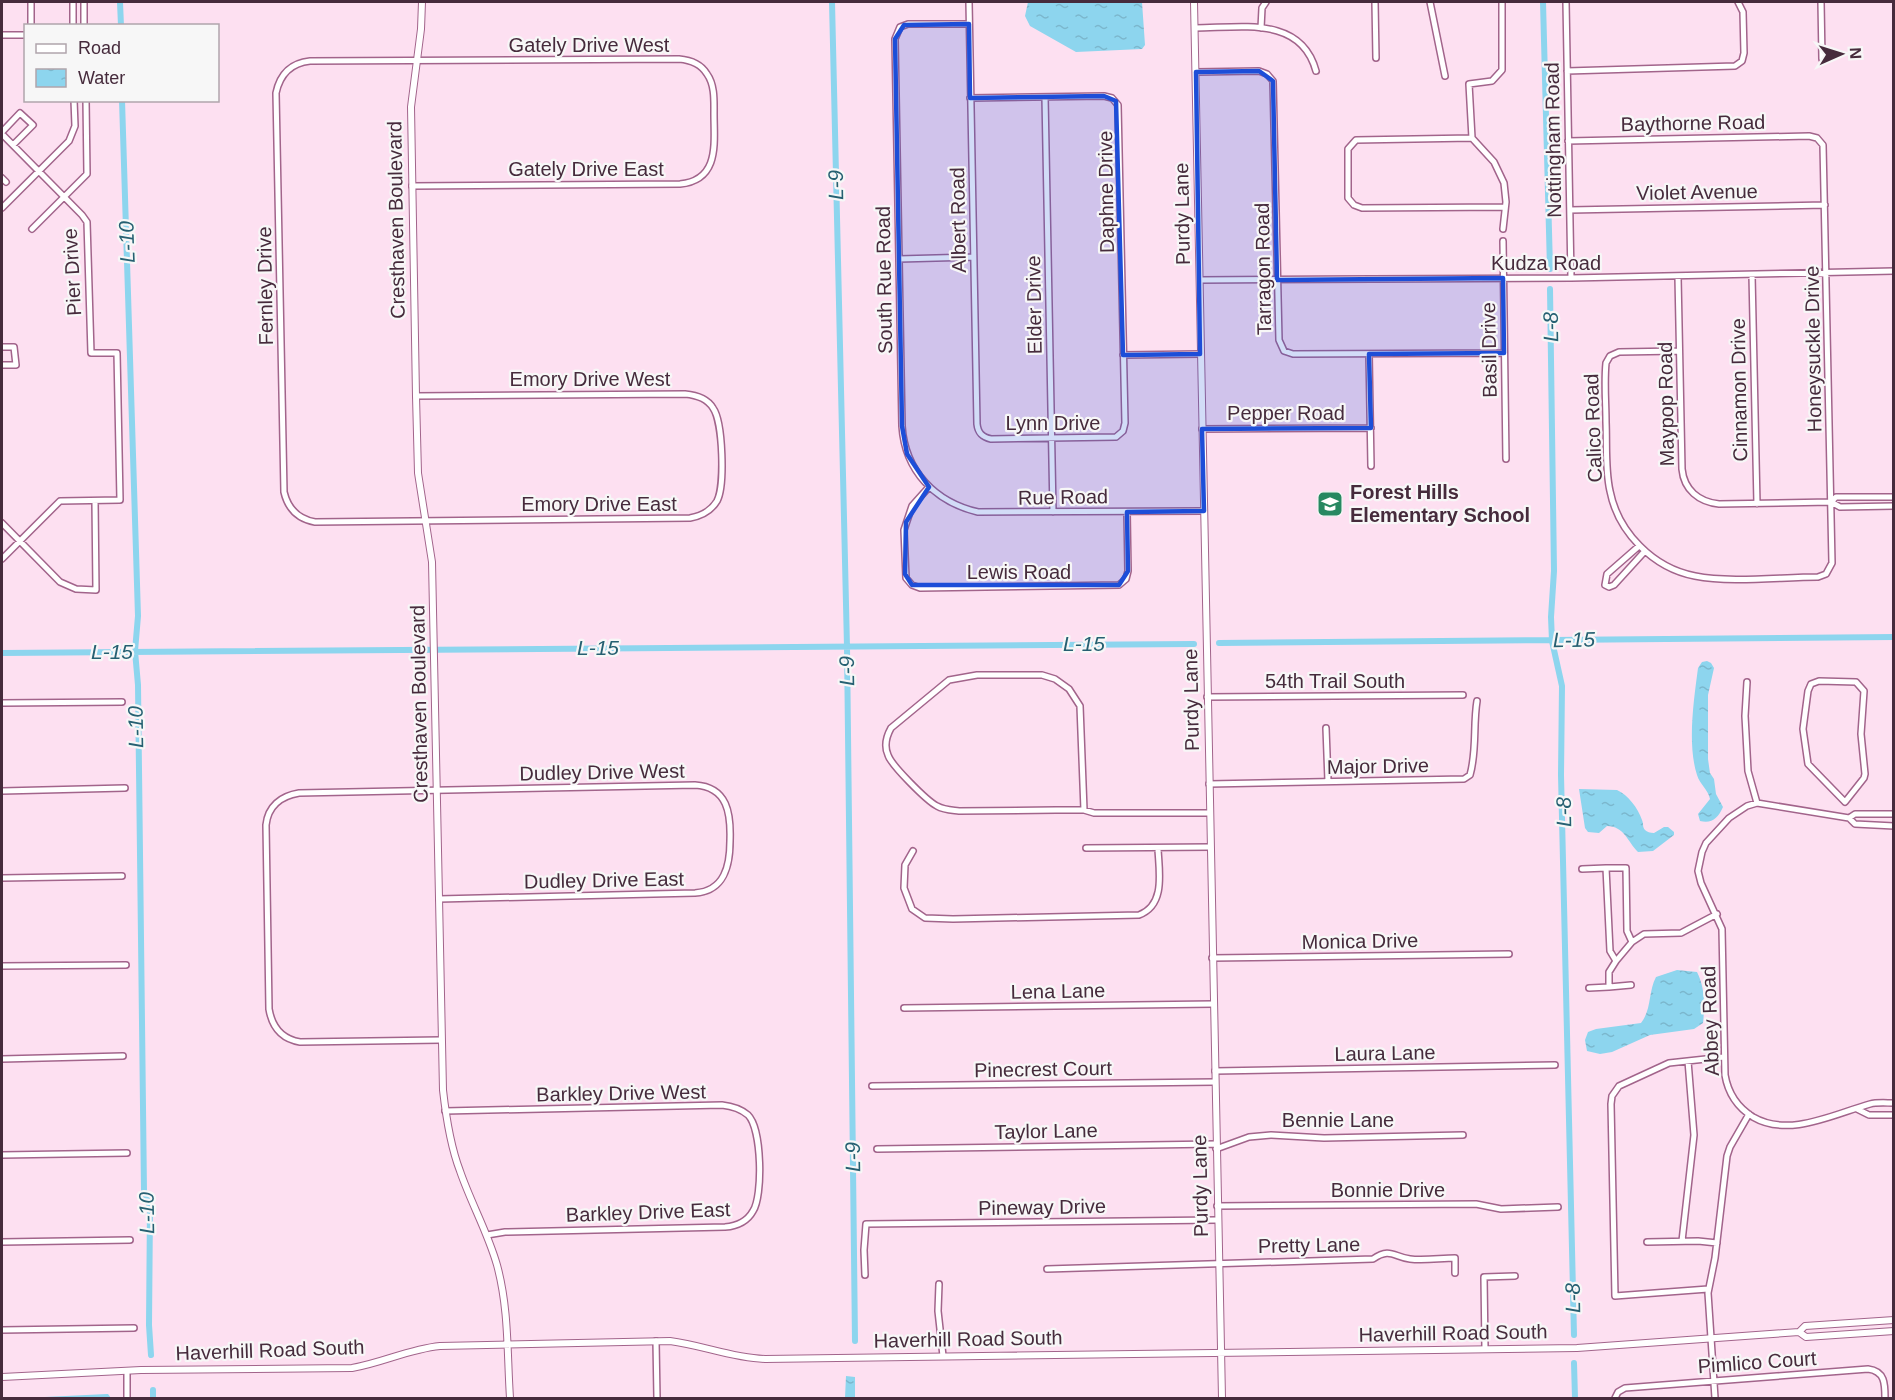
<svg xmlns="http://www.w3.org/2000/svg" width="1895" height="1400" font-family="Helvetica,sans-serif">
  <defs>
    <pattern id="water-ripples" width="26" height="14" patternUnits="userSpaceOnUse" patternTransform="scale(1.5)"><rect width="26" height="14" fill="#8dd5ee"/><path d="M2 4q2-2 4 0t4 0M15 11q2-2 4 0t4 0" fill="none" stroke="#7bb7cd"/></pattern>
  </defs>
  <rect width="100%" height="100%" fill="#fde0f1"/>
  <path fill="url(#water-ripples)" d="M 1028,2 L 1142,2 L 1145,45 L 1142,49 L 1076,52 L 1030,26 L 1025,16 Z
    M 1707,661 L 1711,663 L 1714,668 L 1708,695 L 1708,759 L 1710,773 L 1714,779 L 1716,794 L 1723,807 C 1718,818 1712,824 1700,821 L 1698,814 L 1710,799 C 1708,789 1700,785 1697,775 C 1687,744 1694,699 1698,668 L 1702,662 Z
    M 1579,789 L 1617,790 C 1628,795 1638,808 1642,820 C 1644,825 1642,826 1645,830 C 1647,832 1650,833 1654,833 L 1664,827 L 1668,827 L 1674,832 L 1674,835 L 1653,851 L 1638,852 C 1628,842 1624,826 1607,826 L 1599,833 L 1588,832 L 1585,828 Z
    M 1677,970 L 1697,972 C 1705,988 1705,1005 1703,1023 L 1694,1029 L 1650,1035 L 1612,1052 L 1600,1054 L 1587,1051 L 1585,1040 L 1588,1032 L 1596,1029 L 1641,1023 C 1652,1009 1648,992 1656,977 Z
    M 846,1376 L 855,1377 L 855,1398 L 845,1398 Z
    M 108,1394 L 111,1398 L 24,1398 L 107,1394 Z"/>
  <g fill="none" stroke-linecap="round" stroke-linejoin="round">
    <path stroke="#8dd5ee" stroke-width="6" d="M 120,2 L 121,26
      M 832,2 L 847,647 L 855,1341
      M 1543,2 L 1550,269
      M 122,100 L 138,616 L 135,651 L 138,685 L 144,1191 L 150,1207 L 149,1325 L 151,1355
      M 1550,289 L 1554,571 L 1551,617 L 1552,641 L 1562,686 L 1561,775 L 1574,1335
      M 1219,643 L 1894,637
      M 2,653 L 1194,644
      M 1574,1363 L 1575,1398
      M 153,1398 L 153,1390"/>
    <g stroke="#a2648b" stroke-width="8">
      <path id="minor" d="M 31,2 L 31,26
        M 73,2 L 73,26
        M 84,2 L 84,26
        M 969,2 C 971,142 974,283 977,424 C 978,433 982,437 991,439 L 1116,437 L 1123,431 L 1125,423 L 1118,105 L 1112,98 L 1104,96 L 970,98
        M 1375,2 L 1376,58
        M 1430,2 L 1445,76
        M 1502,2 L 1502,70 L 1492,81 L 1469,84 L 1472,138 L 1494,162 L 1504,183 L 1506,202 L 1503,229
        M 1566,2 L 1571,278
        M 1821,2 L 1822,59
        M 969,24 L 908,24 L 900,27 L 895,39 L 902,426 C 905,471 935,502 978,512 L 1204,511
        M 1195,28 C 1240,28 1301,15 1316,71
        M 1261,28 L 1262,8 L 1266,2
        M 2,35 L 26,35
        M 1567,71 L 1735,66 L 1742,61 L 1744,53 L 1743,12 L 1738,2
        M 1196,72 L 1259,71 L 1267,74 L 1273,81 L 1279,340 L 1284,351 L 1293,354 L 1504,353
        M 1045,97 L 1053,512
        M 2,132 L 20,113 L 33,125 L 13,145
        M 2,134 L 82,215 L 87,222 L 91,353 L 117,353 L 120,500 L 60,501 L 2,559
        M 1472,138 L 1356,140 L 1348,149 L 1348,198 L 1354,205 L 1362,208 L 1505,207
        M 1568,141 L 1809,136 L 1817,138 L 1823,145 L 1832,563 L 1826,574 L 1818,577 C 1781,577 1730,583 1695,576 C 1653,568 1618,532 1610,491 C 1605,469 1607,445 1606,422 C 1606,403 1604,383 1606,363 L 1610,356 L 1619,352 L 1679,351
        M 2,178 L 6,182
        M 412,186 L 680,184 C 720,180 714,143 714,114 C 714,101 715,85 707,74 C 701,64 691,60 679,59 L 310,61 C 291,63 280,74 276,93 L 284,492 C 288,509 298,519 315,522 L 690,518 C 701,516 711,511 717,501 C 725,486 723,422 713,408 C 707,398 696,395 685,394 L 416,396
        M 2,208 L 69,141 L 75,126 L 74,100
        M 1570,210 L 1825,205
        M 32,229 L 87,174 L 86,100
        M 1503,241 L 1506,459
        M 899,259 L 973,257
        M 1752,275 L 1757,504
        M 1678,277 L 1682,469 C 1684,490 1699,502 1719,504 L 1831,502 L 1840,507 L 1894,506
        M 1200,280 L 1571,278 L 1894,271
        M 2,347 L 14,347 L 16,365 L 2,365
        M 1369,354 L 1371,466
        M 1123,355 L 1200,354
        M 1202,429 L 1371,428
        M 929,487 L 912,506 L 904,530 L 906,578 L 912,585 L 920,588 L 1119,585 L 1126,579 L 1128,571 L 1127,512
        M 1831,502 L 1836,497 L 1894,497
        M 2,523 L 60,582 L 76,589 L 96,590 L 95,501
        M 1639,546 L 1607,574 L 1605,585 L 1609,587 L 1614,585 L 1645,551
        M 1819,681 L 1856,682 L 1864,691 L 1861,734 L 1865,774 L 1864,778 L 1845,802 L 1808,764 L 1803,729 L 1808,691 L 1811,684 Z
        M 1747,682 L 1745,716 L 1748,771 L 1757,803
        M 1207,697 L 1463,695
        M 2,703 L 122,702
        M 1326,728 L 1328,781
        M 1209,784 L 1464,779 L 1470,775 C 1477,751 1473,725 1477,701
        M 2,791 L 125,788
        M 1084,810 L 1080,706 L 1069,689 L 1055,679 L 1042,675 L 977,675 L 949,680 L 891,728 C 886,737 884,746 888,755 C 891,765 927,801 937,806 C 944,810 951,810 959,811 L 1056,810 L 1084,810 L 1094,813 L 1210,813
        M 1894,814 L 1855,814 L 1849,818 L 1757,803 L 1747,806 L 1729,818 L 1706,843 L 1702,852 L 1698,871 L 1701,883 L 1722,929 L 1725,1075 C 1728,1093 1737,1107 1753,1117 C 1789,1138 1834,1114 1870,1104 C 1877,1102 1886,1103 1894,1103
        M 1849,818 L 1855,824 L 1894,826
        M 1086,848 L 1210,847
        M 913,851 L 905,865 L 904,888 L 912,909 L 925,918 L 953,919 L 1139,915 C 1166,905 1159,871 1158,849
        M 1582,869 L 1606,868
        M 2,878 L 122,876
        M 439,899 L 695,893 C 725,891 730,865 730,841 C 731,814 728,787 695,785 L 299,793 C 281,796 268,806 266,825 L 269,1009 C 272,1027 282,1039 300,1042 L 441,1040
        M 1632,942 L 1627,931 L 1626,868 L 1606,868 L 1610,951 L 1616,961 L 1632,942 L 1644,934 L 1681,933 L 1717,914
        M 1212,958 L 1509,954
        M 2,966 L 126,965
        M 1609,987 L 1631,985
        M 1589,988 L 1609,987 L 1609,972 L 1616,961
        M 904,1008 L 1213,1004
        M 2,1059 L 123,1056
        M 1215,1071 L 1555,1065
        M 872,1086 L 1215,1082
        M 1857,1109 L 1869,1115 L 1894,1115
        M 445,1111 L 722,1105 C 731,1106 741,1109 748,1115 C 762,1129 763,1196 753,1211 C 747,1222 737,1226 725,1227 L 505,1232 L 487,1235
        M 877,1149 L 1216,1144
        M 1216,1149 L 1249,1137 L 1271,1135 L 1324,1138 L 1463,1135
        M 2,1155 L 127,1153
        M 1217,1206 L 1476,1204 L 1501,1209 L 1558,1207
        M 1682,1241 L 1694,1135 L 1688,1061
        M 2,1242 L 130,1240
        M 1647,1242 L 1698,1241 L 1717,1243
        M 1047,1269 L 1373,1259 C 1390,1247 1394,1257 1410,1259 C 1424,1261 1441,1258 1455,1258 L 1455,1273
        M 865,1275 L 864,1250 L 866,1224 L 1217,1220
        M 939,1284 L 938,1311 L 943,1356
        M 1708,1289 L 1615,1296 L 1611,1104 L 1612,1096 L 1619,1086 L 1669,1063 L 1724,1057
        M 2,1330 L 134,1328
        M 656,1341 L 657,1398
        M 1485,1349 L 1484,1277 L 1515,1276
        M 127,1371 L 127,1398
        M 1615,1398 L 1618,1392 L 1625,1388 L 1868,1369 C 1885,1371 1885,1384 1885,1398
        M 1715,1398 L 1708,1293 L 1715,1258 L 1727,1156 L 1730,1147 L 1749,1114"/>
    </g>
    <g stroke="#a2648b" stroke-width="8">
      <path id="tertiary" d="M 422,2 L 421,29 L 411,107 L 416,396 L 418,473 L 432,562 L 443,1090 C 446,1117 450,1145 460,1171 C 471,1203 488,1233 497,1265 C 509,1309 507,1354 510,1398
        M 1194,2 L 1222,1398
        M 1799,1332 L 1805,1326 L 1894,1320
        M 2,1377 L 141,1370 L 352,1368 C 382,1363 409,1349 440,1346 L 670,1341 C 702,1345 732,1358 765,1359 L 1577,1348 L 1799,1332 L 1806,1337 L 1894,1331"/>
    </g>
    <use href="#minor" stroke="#fff" stroke-width="5"/>
    <use href="#tertiary" stroke="#fff" stroke-width="6"/>
  </g>
  <path fill="#1d4ed8" fill-opacity="0.2" stroke="#1d4ed8" stroke-width="4.5" stroke-linejoin="round" d="M 969,24 L 970,98 L 1104,96 L 1116,101 L 1123,355 L 1200,354 L 1196,72 L 1259,71 L 1273,81 L 1277,280 L 1503,278 L 1504,353 L 1369,354 L 1371,428 L 1202,429 L 1204,511 L 1127,512 L 1128,571 L 1119,585 L 912,585 L 905,574 L 906,522 L 929,487 L 907,454 L 902,426 L 895,39 L 904,25 Z"/>
  <defs>
    <g id="school-square" transform="scale(1.35)"><rect x="-9" y="-9" width="18" height="18" rx="4" fill="#278861" stroke="#f7f7f7"/><path d="M0-5L7-2L0 1L-7-2ZM-4 1L0 2.5L4 1V4Q0 6-4 4Z" fill="#fff"/></g>
  </defs>
  <g fill-rule="evenodd">
    <use href="#school-square" x="1330" y="504"/>
  </g>
  <g text-anchor="middle" stroke-width="4.5" stroke-linejoin="round" paint-order="stroke">
    <g font-size="20" fill="#462b3c" stroke="#f7f7f7">
      <text x="589" y="52">Gately Drive West</text>
      <text transform="translate(1693 123) rotate(-1)" y="7">Baythorne Road</text>
      <text transform="translate(1553 140) rotate(-91)" y="7">Nottingham Road</text>
      <text x="586" y="176">Gately Drive East</text>
      <text transform="translate(1106 192) rotate(-91)" y="7">Daphne Drive</text>
      <text transform="translate(1697 192) rotate(-1)" y="7">Violet Avenue</text>
      <text transform="translate(1182 214) rotate(-91)" y="7">Purdy Lane</text>
      <text transform="translate(396 220) rotate(-91)" y="7">Cresthaven Boulevard</text>
      <text transform="translate(958 220) rotate(-91)" y="7">Albert Road</text>
      <text x="1546" y="270">Kudza Road</text>
      <text transform="translate(1263 269) rotate(-91)" y="7">Tarragon Road</text>
      <text transform="translate(72 272) rotate(-93)" y="7">Pier Drive</text>
      <text transform="translate(884 280) rotate(-91)" y="7">South Rue Road</text>
      <text transform="translate(265 286) rotate(-91)" y="7">Fernley Drive</text>
      <text transform="translate(1034 305) rotate(-91)" y="7">Elder Drive</text>
      <text transform="translate(1813 349) rotate(-91)" y="7">Honeysuckle Drive</text>
      <text transform="translate(1489 350) rotate(-91)" y="7">Basil Drive</text>
      <text x="590" y="386">Emory Drive West</text>
      <text transform="translate(1739 390) rotate(-91)" y="7">Cinnamon Drive</text>
      <text transform="translate(1666 404) rotate(-91)" y="7">Maypop Road</text>
      <text x="1286" y="420">Pepper Road</text>
      <text x="1053" y="430">Lynn Drive</text>
      <text transform="translate(1593 428) rotate(-92)" y="7">Calico Road</text>
      <text transform="translate(1063 497) rotate(-1)" y="7">Rue Road</text>
      <text x="599" y="511">Emory Drive East</text>
      <text x="1019" y="579">Lewis Road</text>
      <text x="1335" y="688">54th Trail South</text>
      <text transform="translate(1191 700) rotate(-91)" y="7">Purdy Lane</text>
      <text transform="translate(419 704) rotate(-91)" y="7">Cresthaven Boulevard</text>
      <text transform="translate(1378 766) rotate(-1)" y="7">Major Drive</text>
      <text transform="translate(602 772) rotate(-1)" y="7">Dudley Drive West</text>
      <text transform="translate(604 880) rotate(-1)" y="7">Dudley Drive East</text>
      <text transform="translate(1360 941) rotate(-1)" y="7">Monica Drive</text>
      <text transform="translate(1058 991) rotate(-1)" y="7">Lena Lane</text>
      <text transform="translate(1710 1021) rotate(-92)" y="7">Abbey Road</text>
      <text transform="translate(1385 1053) rotate(-1)" y="7">Laura Lane</text>
      <text transform="translate(1043 1069) rotate(-1)" y="7">Pinecrest Court</text>
      <text transform="translate(621 1093) rotate(-1)" y="7">Barkley Drive West</text>
      <text x="1338" y="1127">Bennie Lane</text>
      <text transform="translate(1046 1131) rotate(-1)" y="7">Taylor Lane</text>
      <text transform="translate(1200 1186) rotate(-91)" y="7">Purdy Lane</text>
      <text x="1388" y="1197">Bonnie Drive</text>
      <text transform="translate(1042 1207) rotate(-1)" y="7">Pineway Drive</text>
      <text transform="translate(648 1212) rotate(-2)" y="7">Barkley Drive East</text>
      <text transform="translate(1309 1245) rotate(-1)" y="7">Pretty Lane</text>
      <text transform="translate(1453 1333) rotate(-1)" y="7">Haverhill Road South</text>
      <text transform="translate(968 1339) rotate(-1)" y="7">Haverhill Road South</text>
      <text transform="translate(270 1350) rotate(-2)" y="7">Haverhill Road South</text>
      <text transform="translate(1757 1362) rotate(-4)" y="7">Pimlico Court</text>
    </g>
    <g font-size="20" font-weight="bold" fill="#462b3c" stroke="#f7f7f7" text-anchor="start">
      <text x="1350" y="499">Forest Hills<tspan x="1350" dy="23">Elementary School</tspan></text>
    </g>
    <g font-size="21" font-style="italic" fill="#266072" stroke="#f7f7f7">
      <text transform="translate(836 185) rotate(-91)" y="7">L-9</text>
      <text transform="translate(127 242) rotate(-92)" y="7">L-10</text>
      <text transform="translate(1551 327) rotate(-91)" y="7">L-8</text>
      <text transform="translate(1574 640) rotate(-1)" y="7">L-15</text>
      <text x="1084" y="651">L-15</text>
      <text x="598" y="655">L-15</text>
      <text x="112" y="659">L-15</text>
      <text transform="translate(847 671) rotate(-91)" y="7">L-9</text>
      <text transform="translate(136 727) rotate(-91)" y="7">L-10</text>
      <text transform="translate(1564 812) rotate(-91)" y="7">L-8</text>
      <text transform="translate(853 1157) rotate(-91)" y="7">L-9</text>
      <text transform="translate(147 1213) rotate(-91)" y="7">L-10</text>
      <text transform="translate(1573 1298) rotate(-91)" y="7">L-8</text>
    </g>
  </g>
  <rect width="1895" height="1400" fill="none" stroke="#462b3c" stroke-width="6"/>
  <rect x="24" y="24" width="195" height="78" fill="#f7f7f7" stroke="#b0a5ac" stroke-width="1.5"/>
  <rect x="36" y="44" width="30" height="9" fill="#ffffff" stroke="#b0a5ac" stroke-width="1.5"/>
  <text x="78" y="54" font-size="18" fill="#462b3c">Road</text>
  <rect x="36" y="69" width="30" height="18" fill="url(#water-ripples)" stroke="#b0a5ac" stroke-width="1.5"/>
  <text x="78" y="84" font-size="18" fill="#462b3c">Water</text>
  <g transform="translate(1841 54) rotate(87)" stroke="#f7f7f7" stroke-width="4.5" paint-order="stroke">
  <path d="M0-4.5L10 22L0 15L-10 22Z" fill="#462b3c"/>
  <text y="-9" font-size="16" font-weight="bold" text-anchor="middle" fill="#462b3c">N</text>
  </g>
</svg>
